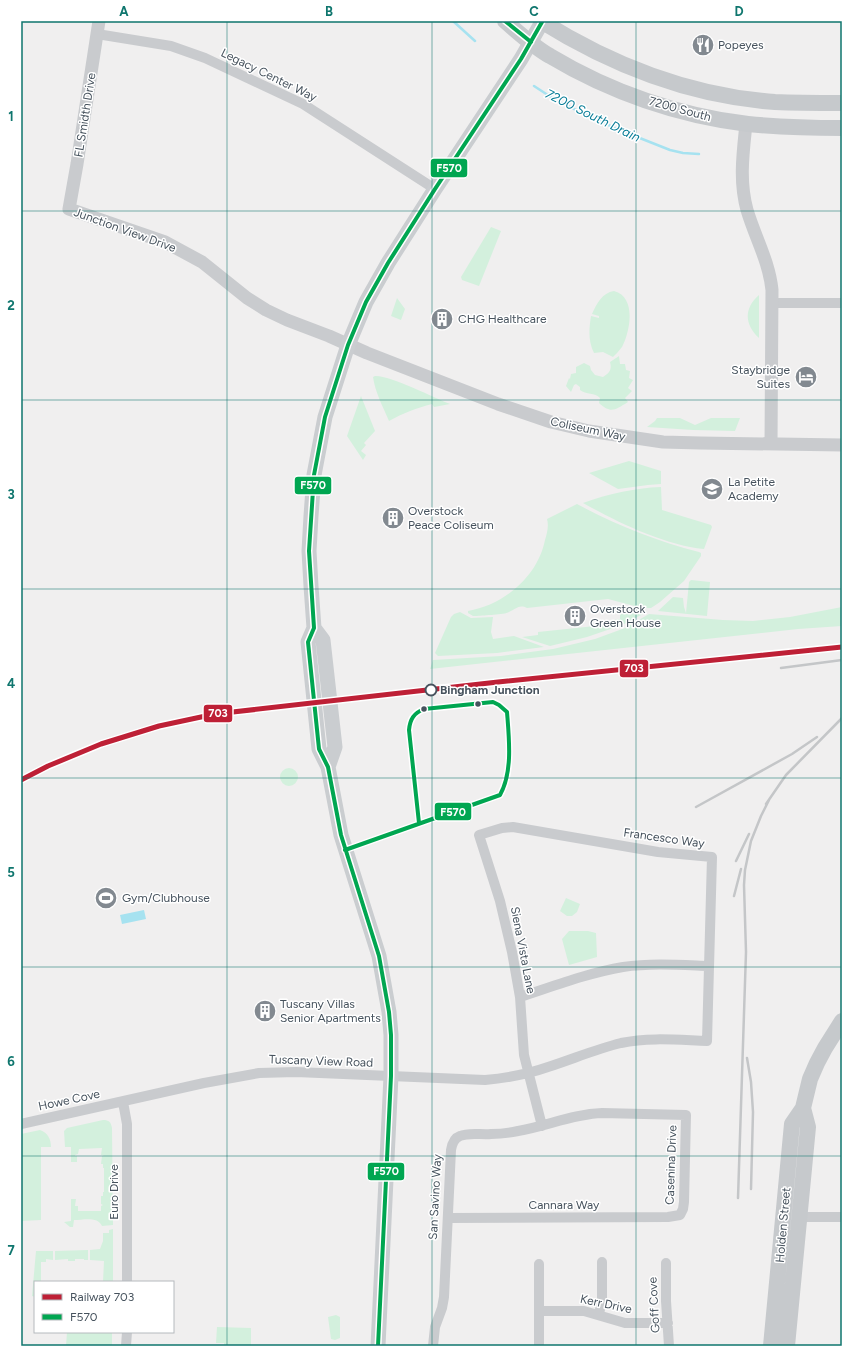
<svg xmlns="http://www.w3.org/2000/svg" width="863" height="1367" font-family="Figtree,sans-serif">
  <rect width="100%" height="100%" fill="#f0efef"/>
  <path fill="#d3f0dd" d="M 491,227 L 501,231 L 479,286 L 462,280 L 461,277 Z
    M 614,291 C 637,297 630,332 622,347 C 619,351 616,354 613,357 L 603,352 L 594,353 C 588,341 589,329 591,316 L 599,318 L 599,316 L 592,314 C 597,303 602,293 614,291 Z
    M 759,295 L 759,338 C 744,324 744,308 759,295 Z
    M 397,298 L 405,309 L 401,320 L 391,316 Z
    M 619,356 L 620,364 L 625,364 L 626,370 L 630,371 L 629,378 L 633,380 L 628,388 L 632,391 L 625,398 L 628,402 C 615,410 611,414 599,403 L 600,398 C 595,392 586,395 580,390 L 580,387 L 576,384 L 574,385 L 571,392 L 566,386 L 569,378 L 570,379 L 571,374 L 576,373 L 576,367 L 584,363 L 590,366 L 591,370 L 595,375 L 603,377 C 610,373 612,369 610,362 Z
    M 375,376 C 389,375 435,398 450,404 L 434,407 L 432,404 C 417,408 403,413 389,421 C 383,407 375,392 373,377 Z
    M 361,396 L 375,431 L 364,443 L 366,445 L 361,451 L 366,455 L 363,460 L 347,436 Z
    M 657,418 L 680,418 L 695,425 L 711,418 L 740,418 L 735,431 L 693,430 L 647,427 L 655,421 Z
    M 629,461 L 661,471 L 661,484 L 648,485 L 618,489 L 589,473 Z
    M 661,487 L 662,510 L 711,525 L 712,527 L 704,549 C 664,545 617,522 583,503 C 608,494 634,488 661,487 Z
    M 577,504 C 616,525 656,541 699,552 L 701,553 L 701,556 L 684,581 L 660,602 L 651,608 L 642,608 L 608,599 L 527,608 C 519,604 516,609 509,612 C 504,615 484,615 477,616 L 473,616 L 468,613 L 468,611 C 504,605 538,576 545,540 C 547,533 549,526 547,519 Z
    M 691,580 L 710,582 L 707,616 L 658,611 L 673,597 L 683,598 L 684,607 L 686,613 L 689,582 Z
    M 842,607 L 842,626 L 798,629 L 430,669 L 433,660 L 501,656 L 553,649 L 595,639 L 625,628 L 649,614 L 723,620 L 753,621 L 790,617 Z
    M 626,609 L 642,613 L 643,614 L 622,625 L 587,637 L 550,646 L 522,637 L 538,635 L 538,632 L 614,624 L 614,620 L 620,619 L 620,615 Z
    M 460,612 L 471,618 L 493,617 L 491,632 L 493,639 L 514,636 L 544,647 L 497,653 L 438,656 L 435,653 L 451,617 L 454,614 Z
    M280 777a9 9 0 1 1 18 0a9 9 0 1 1-18 0Z
    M 566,898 L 580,904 L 577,912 L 572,916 L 567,916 L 560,911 Z
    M 569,931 L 588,931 L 596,933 L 597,957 L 569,965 L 562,939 Z
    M 103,1120 C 109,1120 111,1122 112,1128 L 113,1225 L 102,1226 C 98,1216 83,1220 74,1220 L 73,1227 L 70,1227 L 64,1222 L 71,1221 L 71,1199 L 76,1199 L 75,1206 L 78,1206 L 78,1211 L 101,1211 L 101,1206 L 103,1205 L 101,1204 L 101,1196 L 103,1196 L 103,1192 L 104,1192 L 104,1168 L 103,1168 L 103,1164 L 101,1164 L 102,1156 L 104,1155 L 101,1155 L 102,1148 L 79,1149 L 78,1154 L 75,1155 L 75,1156 L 77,1156 L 77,1162 L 71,1162 L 71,1147 L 65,1147 L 64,1131 L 67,1128 Z
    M 40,1130 C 48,1133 51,1139 51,1147 L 41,1147 L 41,1220 L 21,1221 L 21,1134 Z
    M 113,1229 L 113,1282 L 103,1282 L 104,1261 L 90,1260 L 90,1250 L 100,1249 L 103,1241 L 103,1233 L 109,1233 L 109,1230 Z
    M 88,1250 L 88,1260 L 84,1260 L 84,1259 L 75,1259 L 75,1261 L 68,1261 L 68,1259 L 55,1260 L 55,1251 Z
    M 36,1251 L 53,1251 L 53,1260 L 46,1259 L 46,1262 L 41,1262 L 41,1282 L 35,1282 L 35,1297 L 32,1296 Z
    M 336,1315 L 340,1317 L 340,1338 L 335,1340 L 331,1339 L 328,1317 Z
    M 217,1327 L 251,1328 L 251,1346 L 224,1346 L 224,1343 L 216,1343 Z
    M 67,1332 L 112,1332 L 112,1346 L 76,1345 L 76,1346 L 66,1346 Z"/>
  <path fill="#a6e2f0" d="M 144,910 L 146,919 L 122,924 L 120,915 Z"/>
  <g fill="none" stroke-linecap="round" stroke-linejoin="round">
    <path stroke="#a6e2f0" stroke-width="2.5" d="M 453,21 L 475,41
      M 534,86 L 557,101 L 617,129 L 670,150 L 683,153 L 699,154"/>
    <path stroke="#c9cbce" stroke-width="10" d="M 97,34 L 171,46 L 205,58 L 303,104 L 435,189
      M 772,303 L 842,303
      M 520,997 C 554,986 588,973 623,967 C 652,963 680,965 709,966
      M 123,1102 L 127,1124 L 127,1282
      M 21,1124 L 204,1083 L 259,1073 L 296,1072 L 485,1080 C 507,1078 528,1074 548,1067 C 573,1059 596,1049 621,1043 C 650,1037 678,1040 707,1041 L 712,857 L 658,852 L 513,827 L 502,828 L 479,835 L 500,901 L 512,952 L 520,997 L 524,1055 L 542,1126
      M 799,1217 L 842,1217
      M 666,1263 L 666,1301 L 669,1346
      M 539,1264 L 539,1346
      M 539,1311 L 584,1311 L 625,1323 L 668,1323
      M 599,1315 L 602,1298 L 602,1262
      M 126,1346 L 127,1332
      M 433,1346 L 435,1327 L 442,1308 L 444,1297 L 451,1150 C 452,1144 454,1138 460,1136 C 469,1132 481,1135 491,1134 C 500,1134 509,1133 518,1131 C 547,1126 573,1114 602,1113 L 686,1115 L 684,1202 L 683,1209 L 680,1215 L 668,1217 L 448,1218"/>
    <path stroke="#c9cbce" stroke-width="13" d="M 99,21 L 77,164 L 69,209 L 165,242 L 202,262 L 247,298 L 266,310 L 287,320 L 329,336 L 367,353 L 498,404 L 551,422 L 589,431 L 663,442 L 700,443 L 842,445
      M 746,124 C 743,153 739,181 747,210 C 755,237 769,261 772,290 L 771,444"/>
    <path stroke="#cacdd0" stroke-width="15" d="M 314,628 L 323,640 L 335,747 L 328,767
      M 378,1346 L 391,1076 L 391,1035 L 389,1012 L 379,956 L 341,835 L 328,767 L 319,749 L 308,642 L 314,628 L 311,586 L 309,551 L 311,516 L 314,475 L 325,417 L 348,345 L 366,302 L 388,263 L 435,189 L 521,59 L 542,22"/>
    <path stroke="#c6c9cc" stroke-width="16" d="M 505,21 C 519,33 534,47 550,56 C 610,92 679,116 748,124 C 779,127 810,128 842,128
      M 541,21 C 613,66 689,96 775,102 C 797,103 820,103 842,103
      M 771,1346 L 792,1124 L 803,1108 L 810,1079 L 817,1063 L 825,1048 L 842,1021
      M 787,1346 L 808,1127 L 803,1108"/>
    <path stroke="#c4c6c8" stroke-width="2.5" d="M 781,668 L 842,660
      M 766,804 L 786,775 L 842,718
      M 696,807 L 792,754 L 817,737
      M 736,861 L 749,834
      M 734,896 L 741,869
      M 747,1058 L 751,1082 L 753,1112 L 751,1189
      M 738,1198 L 746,952 L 744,885 L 745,870 L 751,841 L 761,816 L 769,800"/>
    <g stroke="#fff" stroke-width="7">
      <path id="bus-1" d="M 505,21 L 531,42
        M 345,850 L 500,795 C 513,772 509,738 507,712 L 499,705 L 493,702 L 424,709 C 414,713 410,719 409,730 L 419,823
        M 378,1346 L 391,1076 L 391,1035 L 389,1012 L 379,956 L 341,835 L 328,767 L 319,749 L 308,642 L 314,628 L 309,551 L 314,475 L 325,417 L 348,345 L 366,302 L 388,263 L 435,189 L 521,59 L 542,22 L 541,21"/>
    </g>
    <use href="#bus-1" stroke="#00a651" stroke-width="4"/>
    <g stroke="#fff" stroke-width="8">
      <path id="rail-1" d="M 21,780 L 48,766 L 101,744 L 159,726 L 215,714 L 498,682 L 842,647"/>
    </g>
    <use href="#rail-1" stroke="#be2036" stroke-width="5"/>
  </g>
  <path fill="none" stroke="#0f766e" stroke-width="1" stroke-opacity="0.55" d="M 227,21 L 227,1346M 432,21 L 432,1346M 636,21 L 636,1346M 21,211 L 842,211M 21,400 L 842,400M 21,589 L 842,589M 21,778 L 842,778M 21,967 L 842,967M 21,1156 L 842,1156"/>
  <defs>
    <g id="restaurant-disc" transform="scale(1.15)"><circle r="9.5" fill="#828990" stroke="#fff"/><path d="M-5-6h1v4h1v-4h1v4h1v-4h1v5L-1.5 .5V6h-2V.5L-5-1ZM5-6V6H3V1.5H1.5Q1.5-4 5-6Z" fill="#fff"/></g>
    <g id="building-disc" transform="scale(1.15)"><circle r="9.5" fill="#828990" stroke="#fff"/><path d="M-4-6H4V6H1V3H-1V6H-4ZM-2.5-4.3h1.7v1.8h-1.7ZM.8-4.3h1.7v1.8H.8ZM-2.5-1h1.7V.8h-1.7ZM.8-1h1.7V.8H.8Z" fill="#fff"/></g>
    <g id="hotel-disc" transform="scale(1.15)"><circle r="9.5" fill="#828990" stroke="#fff"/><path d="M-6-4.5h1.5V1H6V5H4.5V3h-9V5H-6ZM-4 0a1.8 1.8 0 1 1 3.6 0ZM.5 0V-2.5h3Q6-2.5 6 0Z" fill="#fff"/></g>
    <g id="school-disc" transform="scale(1.15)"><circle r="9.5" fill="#828990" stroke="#fff"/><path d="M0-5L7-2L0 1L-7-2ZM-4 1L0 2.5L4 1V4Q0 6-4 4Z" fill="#fff"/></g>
    <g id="stadium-disc" transform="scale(1.15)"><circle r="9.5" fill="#828990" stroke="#fff"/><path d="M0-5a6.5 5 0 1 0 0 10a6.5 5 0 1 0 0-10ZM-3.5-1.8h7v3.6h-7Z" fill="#fff"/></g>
  </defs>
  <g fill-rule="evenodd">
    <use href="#restaurant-disc" x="703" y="45"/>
    <use href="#building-disc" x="442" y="319"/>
    <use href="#hotel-disc" x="806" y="377"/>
    <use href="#school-disc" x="712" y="489"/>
    <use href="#building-disc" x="393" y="518"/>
    <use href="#building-disc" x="575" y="616"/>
    <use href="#stadium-disc" x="106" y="898"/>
    <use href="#building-disc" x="265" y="1011"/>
  </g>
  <circle fill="#fff" stroke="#46525d" stroke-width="2" cx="431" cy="690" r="5.5"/>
  <g fill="#46525d" stroke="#fff" stroke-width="1.5">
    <circle cx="478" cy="704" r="3.5"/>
    <circle cx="424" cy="709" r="3.5"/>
  </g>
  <g text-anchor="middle" stroke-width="3" stroke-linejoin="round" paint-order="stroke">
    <g font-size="12" fill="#46525d" stroke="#fff" text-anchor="start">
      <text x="718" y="49">Popeyes</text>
      <text x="458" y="323">CHG Healthcare</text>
      <text x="790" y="374" text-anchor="end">Staybridge<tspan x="790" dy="14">Suites</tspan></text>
      <text x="728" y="486">La Petite<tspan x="728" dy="14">Academy</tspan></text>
      <text x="408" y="515">Overstock<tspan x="408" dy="14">Peace Coliseum</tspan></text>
      <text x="590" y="613">Overstock<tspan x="590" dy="14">Green House</tspan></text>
      <text x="122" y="902">Gym/Clubhouse</text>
      <text x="280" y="1008">Tuscany Villas<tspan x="280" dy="14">Senior Apartments</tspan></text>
    </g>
    <g font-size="12" fill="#46525d" stroke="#fff">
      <text transform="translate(269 75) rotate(26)" y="4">Legacy Center Way</text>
      <text transform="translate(680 109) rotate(15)" y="4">7200 South</text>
      <text transform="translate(85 115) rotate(-81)" y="4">FL Smidth Drive</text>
      <text transform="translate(125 230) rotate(20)" y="4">Junction View Drive</text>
      <text transform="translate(588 429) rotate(12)" y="4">Coliseum Way</text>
      <text transform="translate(664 838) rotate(8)" y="4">Francesco Way</text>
      <text transform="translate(523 950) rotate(79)" y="4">Siena Vista Lane</text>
      <text transform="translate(321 1061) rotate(2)" y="4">Tuscany View Road</text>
      <text transform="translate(69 1100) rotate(-12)" y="4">Howe Cove</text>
      <text transform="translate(671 1165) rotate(-88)" y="4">Casenina Drive</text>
      <text transform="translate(114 1192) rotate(-90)" y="4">Euro Drive</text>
      <text transform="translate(435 1197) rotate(-87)" y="4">San Savino Way</text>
      <text x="564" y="1209">Cannara Way</text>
      <text transform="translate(783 1225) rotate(-85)" y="4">Holden Street</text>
      <text transform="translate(606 1304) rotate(12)" y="4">Kerr Drive</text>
      <text transform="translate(654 1305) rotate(-93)" y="4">Goff Cove</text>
    </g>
    <g font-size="12" font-weight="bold" fill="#46525d" stroke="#fff" text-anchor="start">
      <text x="440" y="694">Bingham Junction</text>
    </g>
    <g font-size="13" font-style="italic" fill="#087d97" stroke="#fff">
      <text transform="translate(593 115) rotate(26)" y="5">7200 South Drain</text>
    </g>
  </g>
  <g stroke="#fff" stroke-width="1.5">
    <rect x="430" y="158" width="38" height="20" rx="4" fill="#00a651"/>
    <rect x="294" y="476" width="38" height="19" rx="4" fill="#00a651"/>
    <rect x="619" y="659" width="30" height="19" rx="4" fill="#be2036"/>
    <rect x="203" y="704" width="30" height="19" rx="4" fill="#be2036"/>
    <rect x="434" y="802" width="38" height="19" rx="4" fill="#00a651"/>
    <rect x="367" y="1162" width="38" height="19" rx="4" fill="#00a651"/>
  </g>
  <g font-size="11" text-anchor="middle" font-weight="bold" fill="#fff">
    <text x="449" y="172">F570</text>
    <text x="313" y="489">F570</text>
    <text x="634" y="672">703</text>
    <text x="218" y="717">703</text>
    <text x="453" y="816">F570</text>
    <text x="386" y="1175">F570</text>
  </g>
  <rect width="863" height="1367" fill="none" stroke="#ffffff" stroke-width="44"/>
  <rect x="34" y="1281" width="140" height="52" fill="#ffffff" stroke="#b5babe"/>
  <rect x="42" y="1294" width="20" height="6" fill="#be2036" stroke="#b5babe"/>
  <text x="70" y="1301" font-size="12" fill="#46525d">Railway 703</text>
  <rect x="42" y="1314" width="20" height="6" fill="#00a651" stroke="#b5babe"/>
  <text x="70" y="1321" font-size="12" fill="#46525d">F570</text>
  <rect x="22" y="22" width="819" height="1323" fill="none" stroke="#0f766e" stroke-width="1.5"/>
  <g font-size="13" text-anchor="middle" font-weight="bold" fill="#0f766e">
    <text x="124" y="16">A</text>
    <text x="329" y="16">B</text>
    <text x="534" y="16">C</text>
    <text x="739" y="16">D</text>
    <text x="11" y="121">1</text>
    <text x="11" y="310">2</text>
    <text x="11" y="499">3</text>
    <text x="11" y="688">4</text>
    <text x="11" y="877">5</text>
    <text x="11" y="1066">6</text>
    <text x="11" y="1255">7</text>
  </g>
</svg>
